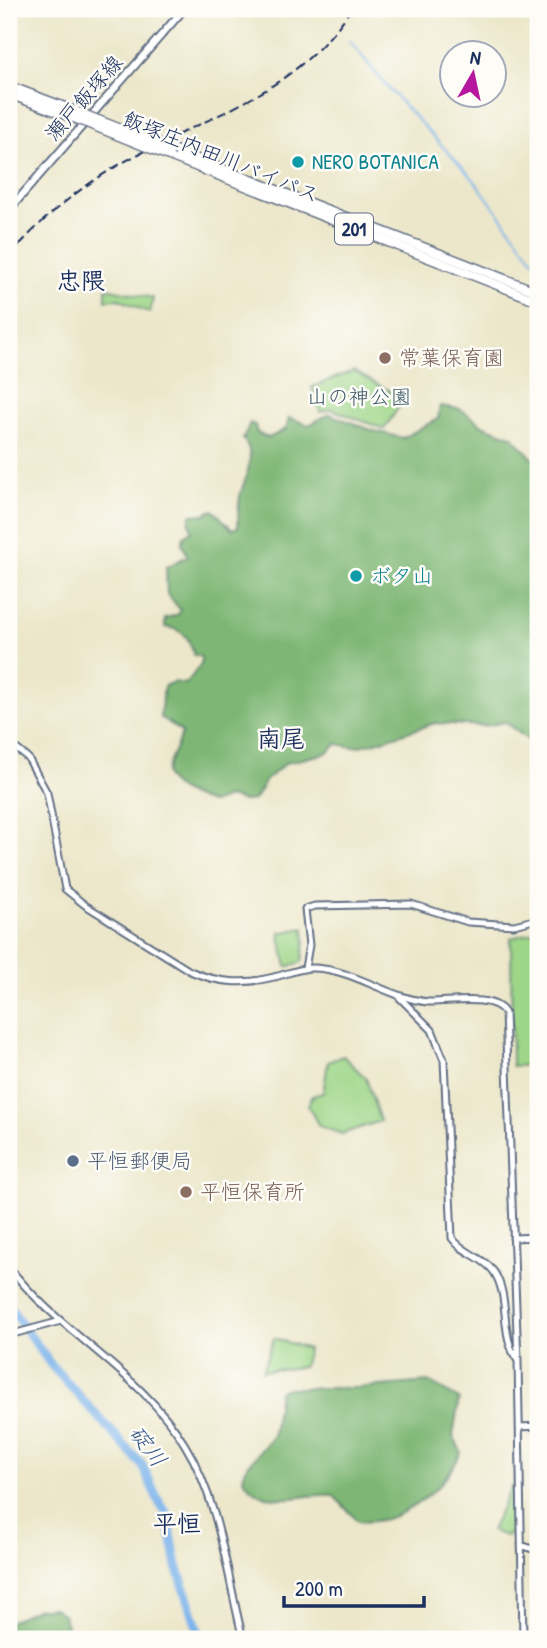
<svg xmlns="http://www.w3.org/2000/svg" width="547" height="1648" font-family="'Patrick Hand','Klee One',sans-serif">
  <rect width="100%" height="100%" fill="#fdfcf7"/>
  <filter id="ink" filterUnits="userSpaceOnUse"><feTurbulence type="fractalNoise" baseFrequency=".0143" numOctaves="2"/><feDisplacementMap in="SourceGraphic" scale="14" xChannelSelector="R" yChannelSelector="G"/><feConvolveMatrix kernelMatrix="1 2 1 2 8 2 1 2 1" color-interpolation-filters="sRGB"/></filter>
  <filter id="wash" filterUnits="userSpaceOnUse"><feTurbulence type="fractalNoise" baseFrequency=".00686" numOctaves="4" result="noise"/><feDisplacementMap in="SourceGraphic" scale="28" xChannelSelector="R" yChannelSelector="G"/><feGaussianBlur stdDeviation="1.57" result="paint"/><feColorMatrix in="noise" values="0 0 0 0 0 0 0 0 0 0 0 0 0 0 0 0 0 1.4 0 .05"/><feComposite in="paint" operator="in"/></filter>
  <g filter="url(#wash)">
    <rect width="100%" height="100%" fill="#ece7ca"/>
    <path fill="#9ed688" stroke="#5c8273" stroke-width="2" d="M 106,288 L 153,298 L 150,313 L 119,299 L 106,300 Z
      M 353,371 L 399,396 L 396,399 L 401,404 L 384,429 L 331,409 L 320,412 L 312,387 Z
      M 304,928 L 305,942 L 302,962 L 287,967 L 279,933 Z
      M 538,931 L 538,1065 L 512,1066 L 511,938 Z
      M 343,1056 L 366,1078 L 380,1121 L 342,1134 L 319,1126 L 308,1106 L 312,1096 L 323,1093 L 328,1062 Z
      M 274,1338 L 308,1349 L 303,1367 L 262,1371 Z
      M 511,1487 L 516,1487 L 514,1532 L 506,1536 L 491,1531 Z"/>
    <path fill="#7eb774" stroke="#4c7369" stroke-width="2" d="M 440,406 L 460,409 L 484,426 L 512,436 L 538,464 L 538,748 L 505,722 L 484,726 L 435,723 L 373,743 L 354,747 L 337,744 L 326,753 L 286,763 L 266,780 L 254,800 L 243,801 L 228,797 L 212,803 C 201,801 167,787 166,774 C 166,765 179,744 182,732 L 160,717 L 164,686 L 174,682 L 186,684 L 201,664 L 201,657 L 194,655 C 189,638 184,629 165,627 L 165,619 L 179,614 L 180,609 L 167,594 L 166,567 L 188,556 L 182,544 L 184,536 L 192,530 L 189,523 L 191,515 L 205,514 L 213,510 L 232,529 L 238,527 C 238,516 238,503 241,492 C 246,477 257,453 243,439 L 250,423 L 255,425 L 257,433 L 269,438 L 286,429 L 289,418 L 309,425 L 329,414 L 374,431 L 403,438 L 438,419 Z
      M 429,1382 L 459,1399 L 453,1436 L 461,1452 C 445,1489 400,1526 358,1521 L 333,1495 C 300,1492 265,1513 243,1478 L 245,1469 L 273,1436 L 279,1391 L 289,1388 L 355,1388 Z
      M 38,1608 L 53,1608 L 64,1615 L 68,1631 L 65,1639 L 9,1639 L 9,1622 Z"/>
    <g fill="none" stroke-linecap="round" stroke-linejoin="round">
      <path stroke="#7cb4eb" stroke-width="2" d="M 349,40 L 388,88 L 474,180 L 538,266"/>
      <path stroke="#7cb4eb" stroke-width="9" d="M 9,1306 L 51,1365 L 142,1465 L 161,1506 L 167,1513 L 177,1566 L 201,1639"/>
    </g>
  </g>
  <g filter="url(#ink)">
    <g fill="none" stroke-linecap="round" stroke-linejoin="round">
      <g stroke="#646f84" stroke-width="9">
        <path id="tertiary" d="M 9,743 L 28,758 L 47,793 L 65,889 L 85,905 L 190,971 C 218,983 244,985 274,977 C 288,974 301,967 315,968 C 355,970 388,998 428,1002 C 449,1003 493,993 505,1013 L 518,1361 L 523,1639
          M 305,968 L 309,945 L 305,909 L 315,906 L 411,904 L 468,922 L 514,925 L 538,919
          M 399,997 L 432,1030 L 444,1060 L 452,1238 C 462,1253 484,1257 494,1272 C 511,1298 499,1335 518,1361
          M 513,1238 L 538,1237
          M 9,1267 C 59,1333 142,1373 185,1445 C 220,1502 227,1576 243,1639
          M 9,1335 L 61,1321
          M 520,1427 L 538,1426
          M 521,1545 L 538,1551
          M 473,1639 L 523,1636"/>
      </g>
      <g stroke="#646f84" stroke-width="10">
        <path id="secondary" d="M 9,210 L 184,9"/>
      </g>
      <g stroke="#646f84" stroke-width="11">
        <path id="trunk" d="M 9,86 L 83,114
          M 9,94 L 79,120
          M 177,151 L 538,292
          M 169,156 L 538,301"/>
      </g>
      <use href="#tertiary" stroke="#fff" stroke-width="5"/>
      <use href="#secondary" stroke="#fff" stroke-width="6"/>
      <use href="#trunk" stroke="#fff" stroke-width="8"/>
      <path stroke="#1b2f5e" stroke-width="2" stroke-dasharray="10 5" stroke-linecap="butt" d="M 9,257 C 43,216 86,182 133,157 C 217,112 295,93 351,9"/>
      <g stroke="#646f84" stroke-width="11" stroke-linecap="butt">
        <path id="trunk-bridge" d="M 83,114 L 177,151
          M 79,120 L 169,156"/>
      </g>
      <use href="#trunk-bridge" stroke="#fff" stroke-width="8"/>
    </g>
  </g>
  <g fill="#0f9aa8" stroke="#fdfcf7" stroke-width="2.5">
    <circle cx="298" cy="162" r="7"/>
    <circle cx="356" cy="576" r="7"/>
  </g>
  <g fill="#8d6e63" stroke="#fdfcf7" stroke-width="2.5">
    <circle cx="385" cy="358" r="7"/>
    <circle cx="186" cy="1192" r="7"/>
  </g>
  <circle fill="#5c6f8a" stroke="#fdfcf7" stroke-width="2.5" cx="73" cy="1161" r="7"/>
  <g text-anchor="middle" stroke-width="5" stroke-linejoin="round" paint-order="stroke">
    <rect fill="#fdfcf7" stroke="#5f6c8c" stroke-width="2" x="335" y="213.5" width="38" height="31" rx="5"/>
    <g font-size="19" font-weight="bold" fill="#1b2f5e">
      <text x="354" y="236">201</text>
    </g>
    <g font-size="21" fill="#1b2f5e" stroke="#fdfcf7">
      <text transform="translate(84 98) rotate(-49)" y="7">瀬戸飯塚線</text>
      <text transform="translate(221 157) rotate(22)" y="7">飯塚庄内田川バイパス</text>
    </g>
    <g font-size="21" fill="#0d838f" stroke="#fdfcf7" text-anchor="start">
      <text x="312" y="169">NERO BOTANICA</text>
      <text x="370" y="583">ボタ山</text>
    </g>
    <g font-size="21" fill="#785e54" stroke="#fdfcf7" text-anchor="start">
      <text x="399" y="365">常葉保育園</text>
      <text x="200" y="1199">平恒保育所</text>
    </g>
    <g font-size="21" fill="#3c5968" stroke="#fdfcf7">
      <text x="359" y="404">山の神公園</text>
    </g>
    <g font-size="21" fill="#4e5e75" stroke="#fdfcf7" text-anchor="start">
      <text x="87" y="1168">平恒郵便局</text>
    </g>
    <g font-size="23" font-style="italic" fill="#385788" stroke="#fdfcf7">
      <text transform="translate(148 1446) rotate(53)" y="8">碇川</text>
    </g>
    <g font-size="24" font-weight="bold" fill="#1b2f5e" stroke="#fdfcf7">
      <text x="81" y="289">忠隈</text>
      <text x="281" y="747">南尾</text>
      <text x="177" y="1532">平恒</text>
    </g>
  </g>
  <rect width="547" height="1648" fill="none" stroke="#fdfcf7" stroke-width="35"/>
  <g transform="translate(473 74) rotate(9)"><circle r="33" fill="#fdfcf7" stroke="#a3aaba" stroke-width="2"/>
  <path d="M0-5L12 26L0 18L-12 26Z" fill="#b5179e"/>
  <text y="-10" font-size="19" font-weight="bold" text-anchor="middle" fill="#1b2f5e">N</text>
  </g>
  <path d="M284 1596v10h140v-10" fill="none" stroke="#1b2f5e" stroke-width="3.5"/>
  <text x="295" y="1596" font-size="21" fill="#1b2f5e" stroke="#fdfcf7" stroke-width="5" paint-order="stroke">200 m</text>
</svg>
